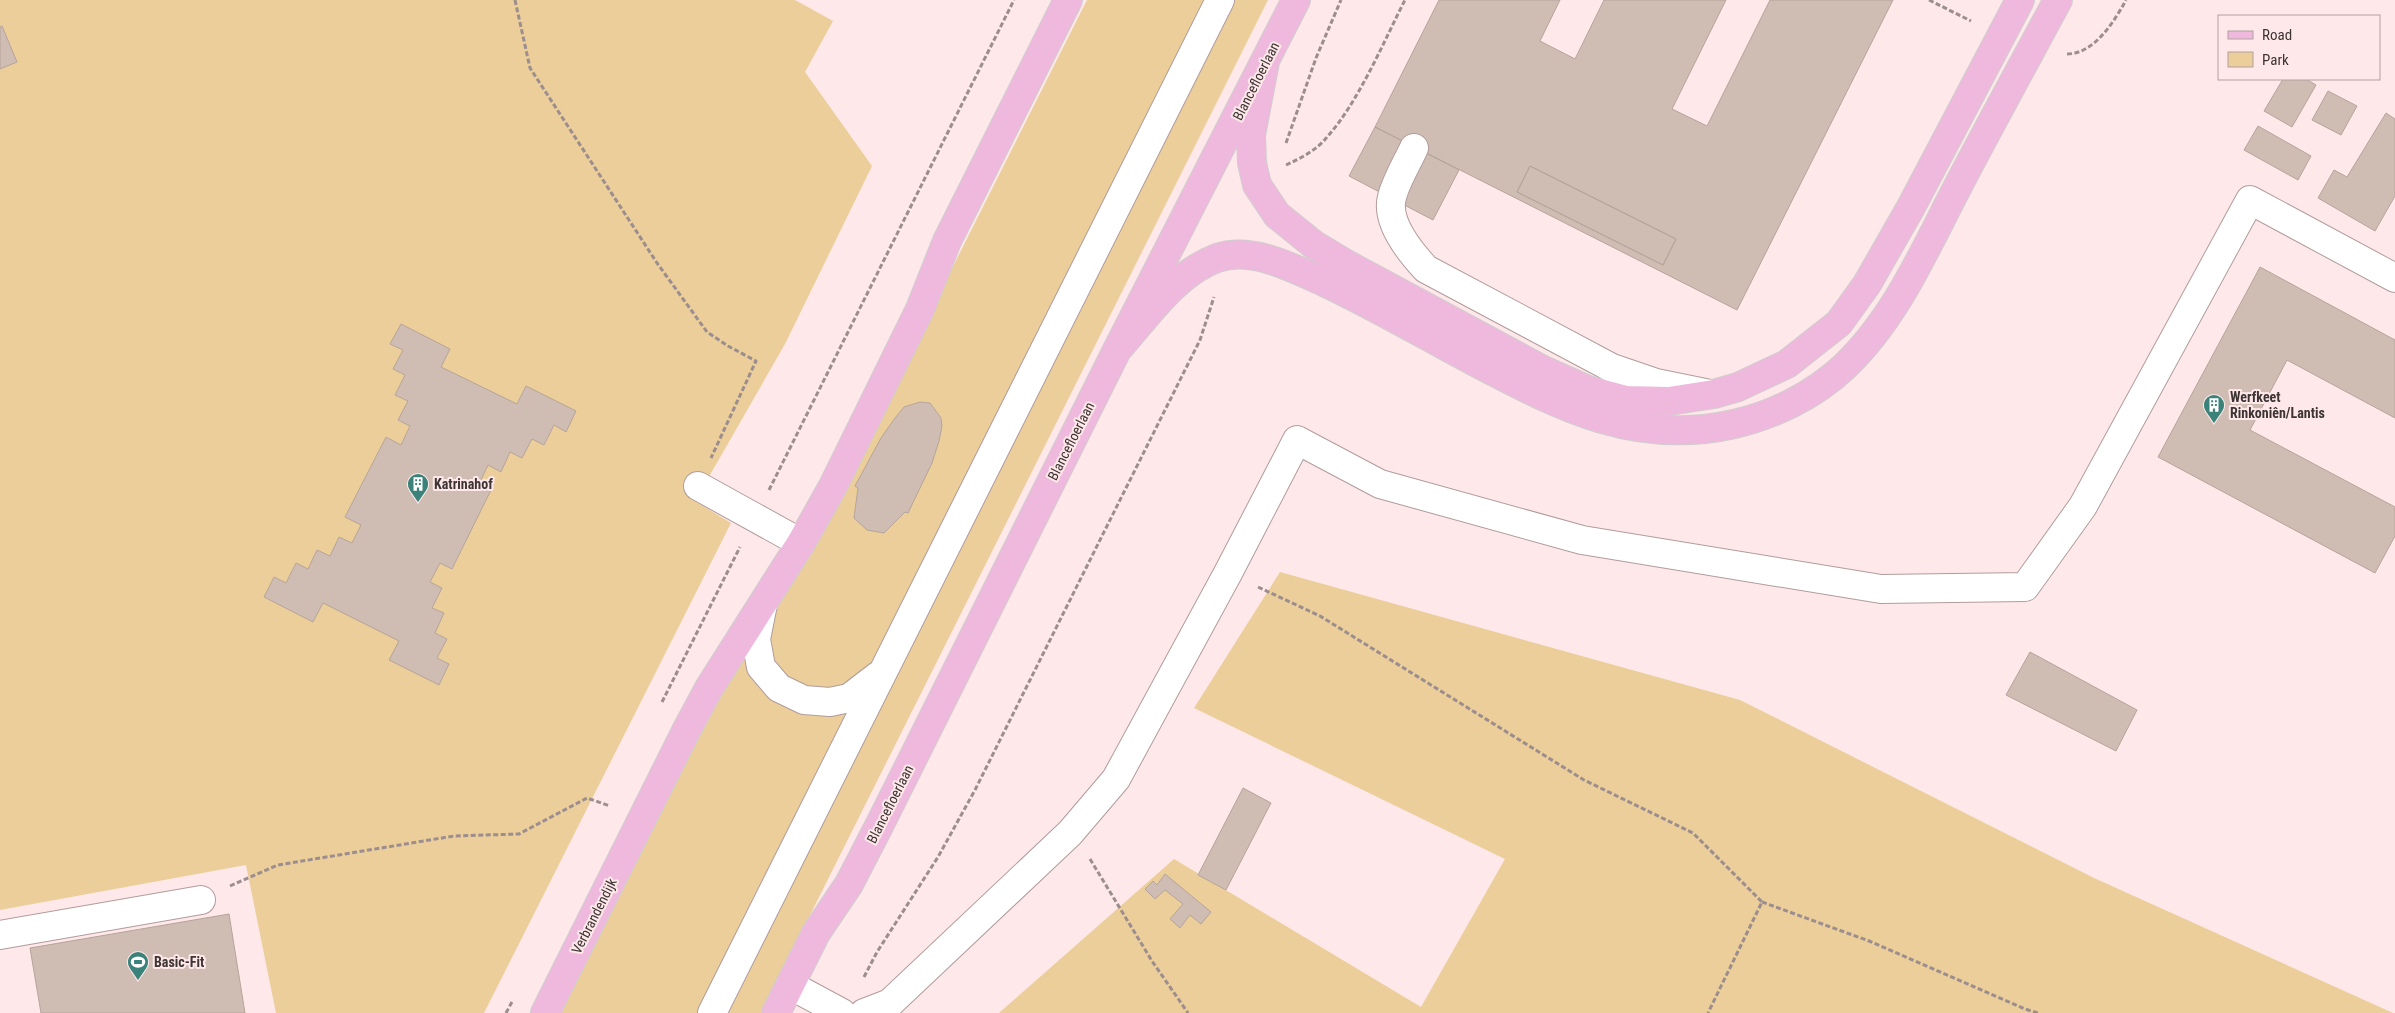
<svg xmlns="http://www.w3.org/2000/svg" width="2395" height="1013" font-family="'Roboto Condensed',sans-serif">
  <rect width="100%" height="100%" fill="#fee8e9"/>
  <path fill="#ebce99" d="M 0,0 L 795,0 L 833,21 L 805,72 L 872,166 L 785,344 L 695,501 L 731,523 L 484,1013 L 276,1013 L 246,865 L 0,910 Z
    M 1087,0 L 1268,0 L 761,1013 L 554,1013 L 701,718 L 920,332 Z
    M 1280,572 L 1740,700 L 2094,878 L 2393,1013 L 999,1013 L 1174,859 L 1421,1007 L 1505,859 L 1194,708 Z"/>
  <path fill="#cfbdb3" stroke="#b6a49b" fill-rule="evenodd" d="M 1439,0 L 1560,0 L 1540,41 L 1575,59 L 1604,0 L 1726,0 L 1672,109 L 1707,126 L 1770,0 L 1893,0 L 1737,310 L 1375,127 ZM 1530,166 L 1676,239 L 1663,265 L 1517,192 Z
    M 2,26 L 17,62 L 0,69 L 0,27 Z
    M 2283,79 L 2306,79 L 2316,85 L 2292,127 L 2264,111 Z
    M 2328,91 L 2357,106 L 2341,135 L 2312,120 Z
    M 2386,113 L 2395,119 L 2395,196 L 2375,231 L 2318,198 L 2334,170 L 2347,177 Z
    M 2258,126 L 2311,156 L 2298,180 L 2244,150 Z
    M 1375,127 L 1459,170 L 1433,220 L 1349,176 Z
    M 1530,166 L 1676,239 L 1663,265 L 1517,192 Z
    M 2260,267 L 2395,340 L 2395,418 L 2287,360 L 2250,430 L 2395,507 L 2395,536 L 2375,573 L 2158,457 Z
    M 401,324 L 450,349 L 441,367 L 517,404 L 526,386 L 576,411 L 566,432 L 554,425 L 544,445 L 532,439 L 522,458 L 510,452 L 501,472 L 488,465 L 479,484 L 491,490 L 452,569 L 440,563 L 430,582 L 442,588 L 432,608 L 444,613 L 435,633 L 447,639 L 437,658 L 449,664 L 439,685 L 389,660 L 399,641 L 323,603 L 313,622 L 264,597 L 274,577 L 286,583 L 296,563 L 308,569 L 317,550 L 330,556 L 339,537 L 352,543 L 361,525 L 345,517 L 386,437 L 401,445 L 410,426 L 398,420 L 408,401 L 395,395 L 405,375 L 393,369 L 403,350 L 390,344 Z
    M 920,402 L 930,403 L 941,418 L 942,426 L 939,441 L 932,463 L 908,513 L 905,512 L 884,533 L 867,530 L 854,518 L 858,488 L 855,486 L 881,438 L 895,418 L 904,407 Z
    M 2030,652 L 2137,710 L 2116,751 L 2006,695 Z
    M 1243,788 L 1271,803 L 1226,890 L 1198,875 Z
    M 1165,874 L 1211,912 L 1201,924 L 1190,915 L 1180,928 L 1170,919 L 1183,904 L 1165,890 L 1155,899 L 1145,889 L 1153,881 L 1157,885 Z
    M 229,914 L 245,1013 L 41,1013 L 30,948 Z"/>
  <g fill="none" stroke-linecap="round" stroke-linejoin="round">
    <g stroke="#b19c9d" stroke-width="30">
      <path id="minor" d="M 1414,148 C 1407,163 1396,181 1392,197 C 1385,222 1411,253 1426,269 L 1612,368 L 1656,383 L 1710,394
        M 698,486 L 801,543
        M 763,604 L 756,639 L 761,667 L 779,688 L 804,700 L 830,702 L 849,698 L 879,675
        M 0,935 L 201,900
        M 790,985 L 842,1013
        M 712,1013 L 1220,0
        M 864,1013 L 890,1003 L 1070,833 L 1116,779 L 1228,573 L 1297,440 L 1380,484 L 1582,540 L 1881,589 L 2025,587 L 2083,506 L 2250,200 L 2395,278"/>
    </g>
    <g stroke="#d0cece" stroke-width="30">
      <path id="major" d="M 1265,62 L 1251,135 L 1252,163 L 1257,185 L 1277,215 L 1313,244 L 1348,265 L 1543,370 L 1588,390 L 1626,400 L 1669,401 L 1714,394 L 1738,387 L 1787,364 L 1839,323 L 1867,284 L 1911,207 L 2020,0
        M 1117,350 C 1146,318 1174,274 1217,258 C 1252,246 1293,268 1324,282 C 1377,307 1428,337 1479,364 C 1563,408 1637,446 1734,424 C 1774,415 1814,395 1844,367 C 1896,318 1925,249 1957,188 C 1990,125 2024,63 2058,0
        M 545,1013 L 687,729 L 709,688 L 801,543 L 833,486 L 920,309 L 947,241 L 1068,0
        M 776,1013 L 816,933 L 849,884 L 879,826 L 1117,350 L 1296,0"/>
    </g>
    <path stroke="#9c8d8e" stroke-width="3" stroke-dasharray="5 2.5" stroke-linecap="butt" d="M 515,0 L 530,68 L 657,263 L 707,332 L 728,346 L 756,361 L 711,458
      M 1929,0 L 1971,21
      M 2067,54 C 2094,54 2114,22 2126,0
      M 1286,143 L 1316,58 L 1341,0
      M 1286,165 C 1301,158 1317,150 1327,137 C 1358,103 1384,41 1405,0
      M 769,490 L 1014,0
      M 1258,587 L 1320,616 L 1584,780 L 1693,833 L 1762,902 L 1708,1013
      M 662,702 L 740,547
      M 1090,859 L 1152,961 L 1188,1013
      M 230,886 L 278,865 L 454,836 L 519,834 L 587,798 L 610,806
      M 1762,902 L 1869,941 L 2025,1009 L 2038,1013
      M 864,977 L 877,952 L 938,857 L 975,790 L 1200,340 L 1214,297
      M 506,1013 L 513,1000"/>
    <use href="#minor" stroke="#fff" stroke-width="28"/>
    <use href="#major" stroke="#efb9de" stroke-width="28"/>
  </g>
  <defs>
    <g id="building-pin" transform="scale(1.125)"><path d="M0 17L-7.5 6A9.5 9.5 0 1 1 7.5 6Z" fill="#3b827b" stroke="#fee8e9"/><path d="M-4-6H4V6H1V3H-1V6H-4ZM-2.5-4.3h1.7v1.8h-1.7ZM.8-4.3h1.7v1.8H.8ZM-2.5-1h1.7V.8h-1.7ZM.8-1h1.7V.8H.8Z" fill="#fff"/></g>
    <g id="stadium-pin" transform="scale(1.125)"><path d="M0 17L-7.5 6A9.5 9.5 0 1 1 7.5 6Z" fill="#3b827b" stroke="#fee8e9"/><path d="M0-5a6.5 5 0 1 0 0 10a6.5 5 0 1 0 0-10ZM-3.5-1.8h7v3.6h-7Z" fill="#fff"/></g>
  </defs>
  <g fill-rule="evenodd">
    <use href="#building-pin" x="2214" y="405"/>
    <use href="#building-pin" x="418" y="484"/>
    <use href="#stadium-pin" x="138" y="962"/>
  </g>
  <g text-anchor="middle" stroke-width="4" stroke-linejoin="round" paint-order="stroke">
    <g font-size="14" fill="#3d3434" stroke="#fee8e9">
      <text transform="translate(1256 81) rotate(-63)" y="5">Blancefloerlaan</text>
      <text transform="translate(1071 441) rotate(-63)" y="5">Blancefloerlaan</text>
      <text transform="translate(890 804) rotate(-63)" y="5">Blancefloerlaan</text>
      <text transform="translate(594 916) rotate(-63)" y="5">Verbrandendijk</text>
    </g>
    <g font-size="14" font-weight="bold" fill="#3d3434" stroke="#fee8e9" text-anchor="start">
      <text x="2230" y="402">Werfkeet<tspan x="2230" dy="16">Rinkoniên/Lantis</tspan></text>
      <text x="434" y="489">Katrinahof</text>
      <text x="154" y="967">Basic-Fit</text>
    </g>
  </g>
  <rect x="2218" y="15" width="162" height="65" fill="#fee8e9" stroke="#b1a0a1"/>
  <rect x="2228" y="31" width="25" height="8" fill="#efb9de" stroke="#b1a0a1"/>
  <text x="2262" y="40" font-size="15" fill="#3d3434">Road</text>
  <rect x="2228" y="52" width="25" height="15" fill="#ebce99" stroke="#b1a0a1"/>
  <text x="2262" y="65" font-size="15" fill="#3d3434">Park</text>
</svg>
